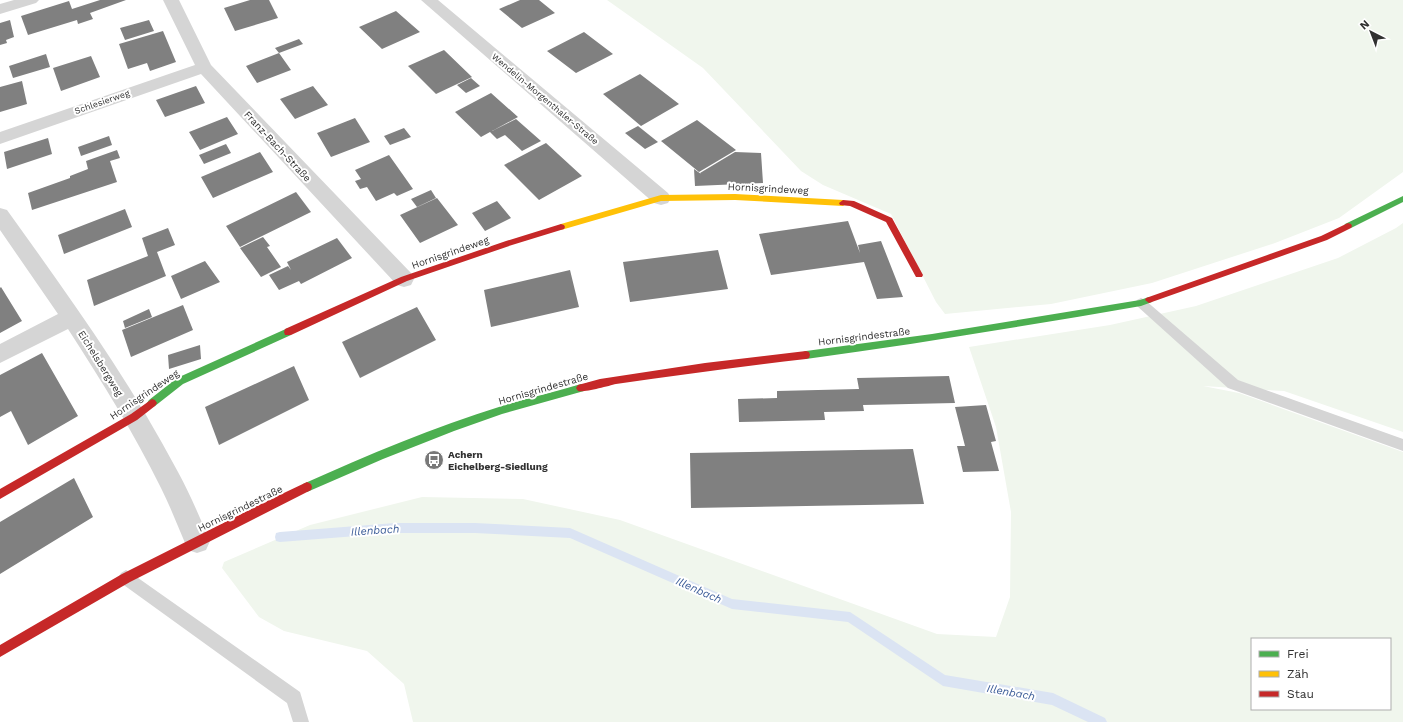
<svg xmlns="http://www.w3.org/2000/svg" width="1403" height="722" font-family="'Work Sans',sans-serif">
  <rect width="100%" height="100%" fill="#fff"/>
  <path fill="#f0f6ed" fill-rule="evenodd" d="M 607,0 L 1403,0 L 1403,172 L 1339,218 L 1275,243 L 1152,283 L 1051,304 L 945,314 L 936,302 L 891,214 L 823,185 L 801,171 L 703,68 Z
    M 1403,223 L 1403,432 L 1284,391 L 1203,386 L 1239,393 L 1403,452 L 1403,722 L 413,722 L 404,684 L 367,651 L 284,631 L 259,617 L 222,568 L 224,562 L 310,525 L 422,497 L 523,499 L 620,520 L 937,634 L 996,637 L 1010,597 L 1011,512 L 996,427 L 969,347 L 1110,325 L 1196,306 L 1338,258 L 1396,228 ZM 1252,639 L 1390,639 L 1390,709 L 1252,709 Z"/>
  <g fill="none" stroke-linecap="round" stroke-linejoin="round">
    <path fill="#dbe4f3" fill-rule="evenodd" d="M 395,523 L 475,523 L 570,528 L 732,599 L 850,612 L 945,675 L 1053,693 L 1105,718 L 1107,722 L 1088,722 L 1052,705 L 943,686 L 848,622 L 732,609 L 570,538 L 475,533 L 395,533 L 280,542 L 276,541 L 275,537 L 276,533 L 280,532 Z"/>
  </g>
  <path fill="#808080" d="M 100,0 L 126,0 L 90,13 L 93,19 L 78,24 L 77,20 L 28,35 L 21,16 L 69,1 L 72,9 Z
    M 250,0 L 269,0 L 278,18 L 235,31 L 224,8 Z
    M 520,0 L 539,0 L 555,13 L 522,28 L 499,9 Z
    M 396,11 L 420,32 L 382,49 L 359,27 Z
    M 10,20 L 14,37 L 6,40 L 7,43 L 0,45 L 0,23 Z
    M 149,20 L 154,31 L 125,40 L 120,28 Z
    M 163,31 L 176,62 L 150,71 L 147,63 L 128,69 L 119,44 Z
    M 584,32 L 613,54 L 576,73 L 547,51 Z
    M 299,39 L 303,44 L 279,53 L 291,70 L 257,83 L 246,66 L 279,53 L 275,48 Z
    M 444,50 L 472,77 L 436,94 L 408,66 Z
    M 46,54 L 50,67 L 13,78 L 9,66 Z
    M 91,56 L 100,77 L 61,91 L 53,68 Z
    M 640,74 L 679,104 L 641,126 L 603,94 Z
    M 471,78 L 480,86 L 466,93 L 457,85 Z
    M 22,81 L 27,104 L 0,112 L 0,87 Z
    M 196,86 L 205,103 L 165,117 L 156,100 Z
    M 313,86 L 328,105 L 295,119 L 280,99 Z
    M 491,93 L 518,117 L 492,131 L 516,119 L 541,141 L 522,151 L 505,135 L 497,139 L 490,132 L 481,137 L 455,112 Z
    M 227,117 L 238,134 L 200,150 L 189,132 Z
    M 355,118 L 370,142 L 331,157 L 317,133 Z
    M 697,120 L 736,150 L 699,172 L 661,141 Z
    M 638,126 L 658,142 L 645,149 L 625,133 Z
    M 404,128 L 411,137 L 390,145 L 384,136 Z
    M 109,136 L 112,145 L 81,156 L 78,147 Z
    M 48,138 L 52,154 L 7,169 L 4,152 Z
    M 546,143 L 582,176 L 539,200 L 504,165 Z
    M 226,144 L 231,153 L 204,164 L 199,155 Z
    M 117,150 L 120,158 L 110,161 L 117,182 L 32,210 L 28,193 L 70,178 L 70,176 L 88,169 L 86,161 Z
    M 260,152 L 273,172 L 213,198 L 201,177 Z
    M 735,152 L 761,153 L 763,183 L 695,186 L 694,169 L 701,174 L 700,173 Z
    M 389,155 L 413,189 L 397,196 L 394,193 L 376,201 L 367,187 L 360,189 L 355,181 L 361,179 L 355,170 Z
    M 431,190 L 436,198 L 417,207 L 411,199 Z
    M 296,192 L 311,212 L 240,247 L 226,226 Z
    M 437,198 L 458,225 L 420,243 L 400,215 Z
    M 497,201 L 511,218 L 485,231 L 472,213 Z
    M 125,209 L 132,227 L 64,254 L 58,235 Z
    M 848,221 L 860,253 L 858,245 L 881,241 L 903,297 L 877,299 L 864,262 L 771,275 L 759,234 Z
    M 168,228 L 175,245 L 157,252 L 166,276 L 94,306 L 87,280 L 148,256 L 142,238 Z
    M 263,237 L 270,246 L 267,247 L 281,267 L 261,277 L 240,248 Z
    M 337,238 L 352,258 L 301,284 L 299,281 L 279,290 L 269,275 L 288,266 L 291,270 L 287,262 Z
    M 718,250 L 728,289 L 630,302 L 623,262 Z
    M 205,261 L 220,282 L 181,299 L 171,276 Z
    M 570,270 L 579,307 L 491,327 L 484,290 Z
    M 1,287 L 22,321 L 0,333 L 0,288 Z
    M 183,305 L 193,330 L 131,357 L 122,330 Z
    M 417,307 L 436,340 L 360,378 L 342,342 Z
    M 149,309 L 152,317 L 125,328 L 123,321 Z
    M 200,345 L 201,359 L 169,369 L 168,355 Z
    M 42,353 L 78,416 L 28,445 L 11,411 L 0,417 L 0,375 Z
    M 294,366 L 309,400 L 219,445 L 205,407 Z
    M 949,376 L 955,403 L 863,405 L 864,411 L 824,412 L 825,420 L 739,422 L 738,399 L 777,398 L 777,391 L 859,389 L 857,378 Z
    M 986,405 L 996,441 L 991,442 L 999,471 L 963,472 L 957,446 L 965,446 L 955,407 Z
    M 913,449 L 924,504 L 691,508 L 690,453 Z
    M 74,478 L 93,517 L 0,574 L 0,522 Z"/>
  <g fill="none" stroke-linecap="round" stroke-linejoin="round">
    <path fill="#d5d5d5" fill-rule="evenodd" d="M 1141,298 L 1145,300 L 1238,380 L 1403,439 L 1403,451 L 1228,388 L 1137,306 L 1135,303 L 1137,300 Z
      M 126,570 L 131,573 L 300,692 L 309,722 L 293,722 L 287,703 L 121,583 L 118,578 L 121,573 Z"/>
    <path fill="#d5d5d5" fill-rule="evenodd" d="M 14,0 L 39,0 L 36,3 L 0,14 L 0,4 Z
      M 163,0 L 179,0 L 211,65 L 411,273 L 414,279 L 411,285 L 404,287 L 397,285 L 201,74 L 0,144 L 0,132 L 195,65 Z
      M 421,0 L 438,0 L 668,193 L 671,198 L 668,203 L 661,205 L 654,203 Z
      M 0,208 L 7,210 C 68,295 129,379 178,472 C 190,494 200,518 210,541 L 206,550 L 197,553 L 188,550 C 179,529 171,508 161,488 C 134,433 101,380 68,329 L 0,363 L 0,344 L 58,314 L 0,230 Z"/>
    <path fill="#4caf50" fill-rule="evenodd" d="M 1403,196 L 1403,202 L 1351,228 L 1345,228 L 1344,226 L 1345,224 Z
      M 1149,297 L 1152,298 L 1153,300 L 1152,302 L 1141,306 C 1030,325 918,344 806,359 L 803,358 L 802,355 L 803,352 L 806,351 L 932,334 L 1140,300 Z
      M 288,328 L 291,329 L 292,332 L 291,335 L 183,384 L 155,406 L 152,407 L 149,406 L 147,403 L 149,400 L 177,378 Z
      M 581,384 L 584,385 L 586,388 L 584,391 L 502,414 L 454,431 L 383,459 L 307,492 L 303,490 L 302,487 L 303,484 C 368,455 434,427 502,406 C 528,398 555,392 581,384 Z"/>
    <path fill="#ffc107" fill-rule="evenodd" d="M 735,194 L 843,200 L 847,203 L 843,206 L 735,200 L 661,201 L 561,230 L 557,227 L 561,224 L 661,195 Z"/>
    <path fill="#c62828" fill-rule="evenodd" d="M 843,200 L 854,201 L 892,218 L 923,275 L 922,277 L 916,277 L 886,222 L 850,206 L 840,205 L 839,203 Z
      M 1348,223 L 1351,224 L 1352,226 L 1351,228 L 1327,240 L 1149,303 L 1145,300 L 1146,298 L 1321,236 Z
      M 561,224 L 564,225 L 565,227 L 564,229 L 512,245 L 407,281 L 291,335 L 285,335 L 284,332 L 285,329 L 401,277 L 506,241 Z
      M 806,351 L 809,352 L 810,355 L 809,358 L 806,359 C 743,366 679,375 616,384 C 608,386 583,393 578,391 L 576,388 L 578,385 L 600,379 L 705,363 Z
      M 152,399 L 155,400 L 157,403 L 155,406 L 137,420 L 0,499 L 0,489 L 131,414 Z
      M 307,482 L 311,484 L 312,487 L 311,490 L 130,582 L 0,657 L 0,645 L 122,574 L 267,501 Z"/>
  </g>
  <defs>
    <g id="bus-disc" transform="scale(1)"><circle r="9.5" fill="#797979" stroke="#fff"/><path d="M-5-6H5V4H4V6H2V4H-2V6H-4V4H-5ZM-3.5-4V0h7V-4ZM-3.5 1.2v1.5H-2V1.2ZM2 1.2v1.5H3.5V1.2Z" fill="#fff"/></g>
  </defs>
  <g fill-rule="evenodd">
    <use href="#bus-disc" x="434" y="460"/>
  </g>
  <g text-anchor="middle" stroke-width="4" stroke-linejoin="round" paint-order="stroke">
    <g font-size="9" fill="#313131" stroke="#fff">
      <text transform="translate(545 99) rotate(40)" y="3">Wendelin-Morgenthaler-Straße</text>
      <text transform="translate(102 102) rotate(-19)" y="3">Schlesierweg</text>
    </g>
    <g font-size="10" fill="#313131" stroke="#fff">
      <text transform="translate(278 146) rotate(47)" y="4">Franz-Bach-Straße</text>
      <text transform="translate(768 188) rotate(3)" y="4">Hornisgrindeweg</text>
      <text transform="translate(450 252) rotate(-19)" y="4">Hornisgrindeweg</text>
      <text transform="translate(864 336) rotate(-7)" y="4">Hornisgrindestraße</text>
      <text transform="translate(101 363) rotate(58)" y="4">Eichelsbergweg</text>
      <text transform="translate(543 388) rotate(-16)" y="4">Hornisgrindestraße</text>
      <text transform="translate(144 394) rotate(-34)" y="4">Hornisgrindeweg</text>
      <text transform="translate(240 508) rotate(-26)" y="4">Hornisgrindestraße</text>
    </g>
    <g font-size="10" font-weight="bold" fill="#313131" stroke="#fff" text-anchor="start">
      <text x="448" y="458">Achern<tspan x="448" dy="12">Eichelberg-Siedlung</tspan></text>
    </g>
    <g font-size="11" font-style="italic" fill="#3b5c98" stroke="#fff">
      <text transform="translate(375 530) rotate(-4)" y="4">Illenbach</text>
      <text transform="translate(699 590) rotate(24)" y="4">Illenbach</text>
      <text transform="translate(1011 692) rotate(10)" y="4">Illenbach</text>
    </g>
  </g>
  <rect x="1251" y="638" width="140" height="72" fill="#ffffff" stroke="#adadad"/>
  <rect x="1259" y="651" width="20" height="6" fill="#4caf50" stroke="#adadad"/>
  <text x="1287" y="658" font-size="12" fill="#313131">Frei</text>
  <rect x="1259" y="671" width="20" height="6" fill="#ffc107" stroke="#adadad"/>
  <text x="1287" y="678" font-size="12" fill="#313131">Zäh</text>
  <rect x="1259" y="691" width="20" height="6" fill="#c62828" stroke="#adadad"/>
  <text x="1287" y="698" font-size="12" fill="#313131">Stau</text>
  <g transform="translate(1371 32) rotate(318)" stroke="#ffffff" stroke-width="3" paint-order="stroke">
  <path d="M0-3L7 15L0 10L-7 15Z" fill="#313131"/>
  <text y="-6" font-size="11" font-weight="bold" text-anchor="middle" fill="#313131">N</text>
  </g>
</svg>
